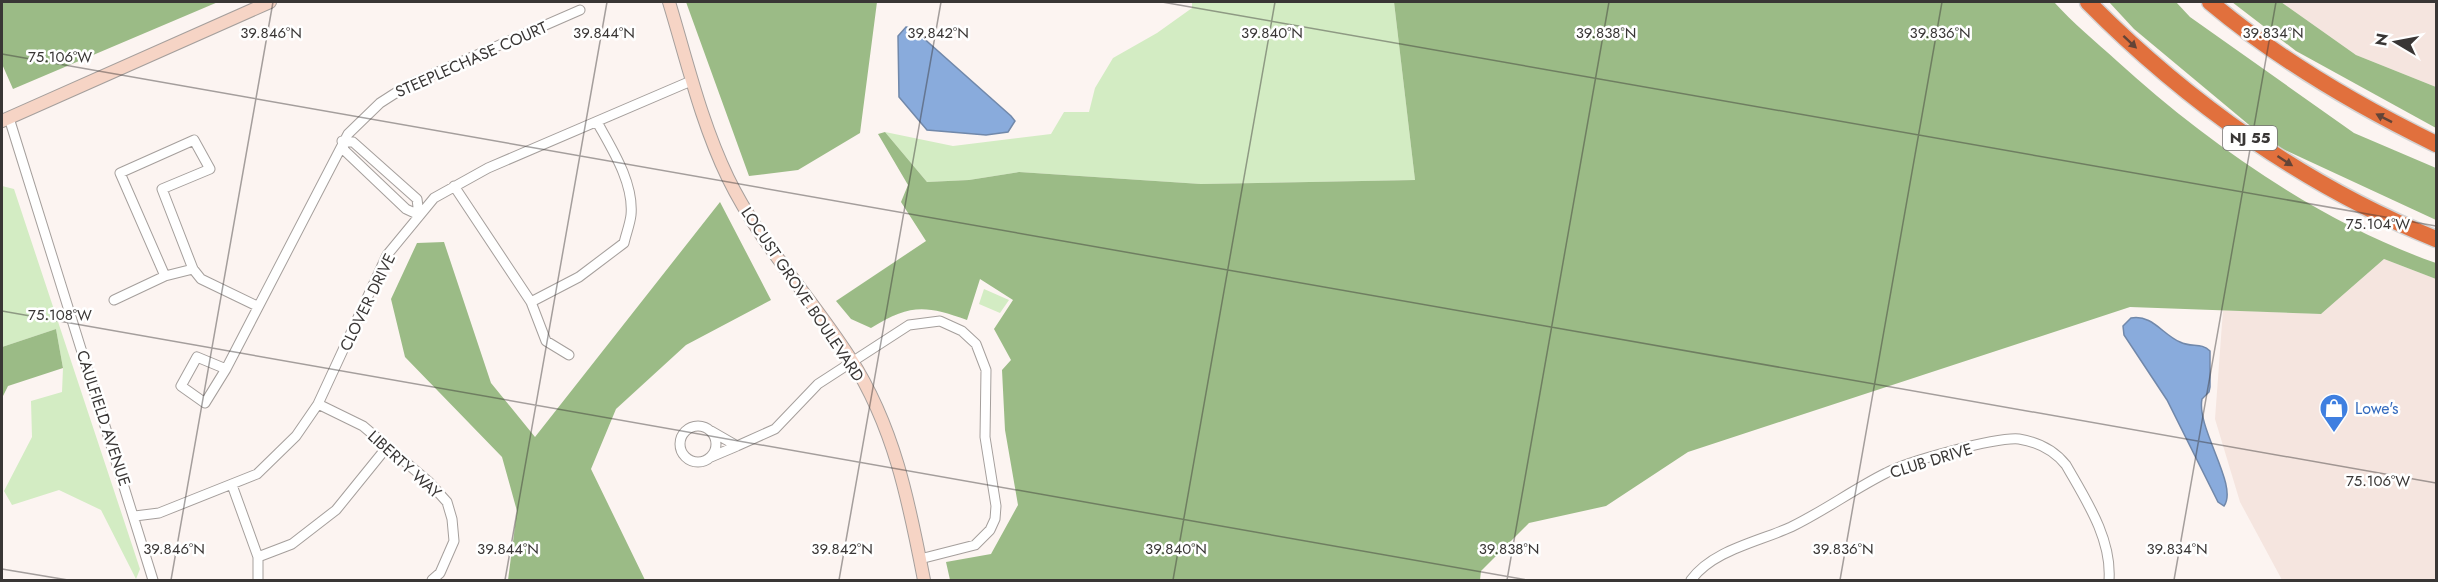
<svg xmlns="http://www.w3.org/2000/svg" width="2438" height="582" font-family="Jost,sans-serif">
  <rect width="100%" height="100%" fill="#fcf4f1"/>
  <path fill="#f5e5df" d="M 2281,2 L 2436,2 L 2436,87 L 2356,55 Z
    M 2384,259 L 2436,279 L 2436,580 L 2282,580 L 2240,502 L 2215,419 L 2223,310 L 2321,314 Z"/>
  <path fill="#d3ecc3" d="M 1192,2 L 1394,2 L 1415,180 L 1201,184 L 1019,172 L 969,180 L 927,182 L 885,132 L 953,146 L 1051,134 L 1064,112 L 1089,112 L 1095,88 L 1113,58 L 1157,33 L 1192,8 Z
    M 2,186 L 14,189 L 140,569 L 136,579 L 101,510 L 59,490 L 12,505 L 4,491 L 32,437 L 31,401 L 62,392 L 63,368 L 56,329 L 2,347 Z
    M 984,289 L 1009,300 L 1000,313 L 979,304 Z"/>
  <path fill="#9bbb86" d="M 2,2 L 218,2 L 13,89 L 2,64 Z
    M 686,2 L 877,2 L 860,133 L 798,170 L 749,176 Z
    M 1394,2 L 2054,2 C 2073,23 2096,42 2117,61 C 2207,143 2321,223 2436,263 L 2436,279 L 2384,259 L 2321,314 L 2130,307 L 1688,452 L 1606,506 L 1529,523 L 1481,571 L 1480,580 L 950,580 L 946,562 L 991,554 L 1018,505 L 1005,430 L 1002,370 L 1011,360 L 994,329 L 1013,300 L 980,279 L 967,320 C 925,305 910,304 871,328 L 851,319 L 836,301 L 926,241 L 901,202 L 908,185 L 878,134 L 885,132 L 927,182 L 969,180 L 1019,172 L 1201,184 L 1415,180 Z
    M 2109,2 L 2176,2 L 2190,17 L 2354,133 L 2436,168 L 2436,220 L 2272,144 L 2134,29 Z
    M 2232,2 L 2281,2 L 2356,55 L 2436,87 L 2436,128 L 2296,51 Z
    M 720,202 L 771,300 L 686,345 L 616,409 L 591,469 L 645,580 L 508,580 L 517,511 L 502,457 L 405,357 L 391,299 L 417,243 L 444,242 L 491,383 L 535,437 Z
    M 56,329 L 63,368 L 8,386 L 2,398 L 2,347 Z"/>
  <path fill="#89abdc" stroke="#7188aa" stroke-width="1.5" d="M 906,27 L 912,28 L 1011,116 L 1015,121 L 1008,132 L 986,135 L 927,130 L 899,97 L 898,36 Z
    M 2131,318 C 2152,314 2163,335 2180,342 C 2192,348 2201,342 2210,351 L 2210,387 L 2209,392 L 2202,399 C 2196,428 2239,486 2224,506 L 2218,502 L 2167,400 L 2124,335 L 2123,326 Z"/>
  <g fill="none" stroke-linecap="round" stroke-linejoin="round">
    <g stroke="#a59f9c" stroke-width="11">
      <path id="street" d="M 9,118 L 153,580
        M 342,141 L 353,142 L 417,199 L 419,215 L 406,209 L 344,150 Z
        M 454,186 L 531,302 L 546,341 L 569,355
        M 165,276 L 120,173 L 194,140 L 210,169 L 162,189 L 193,269 L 201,279 L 257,306
        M 114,300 L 165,276 L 193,269
        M 531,302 L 579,277 L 624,243 C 626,234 630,224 631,215 C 634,183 612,149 597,122
        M 226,369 L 197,357 L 181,386 L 205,403 L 226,369 L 348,134 L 380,103 L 408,85 L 580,10
        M 318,404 L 363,426 L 429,482 L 447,502 L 452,519 L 454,541 L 440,573 L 432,580
        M680 444a18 18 0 1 1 36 0a18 18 0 1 1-36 0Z
        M 737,446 L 775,429 L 818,384 L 909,325 L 940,321 L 962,331 L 976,344 L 986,370 L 985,437 L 996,506 L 995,519 L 990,530 L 975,545 L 920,559
        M 711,457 L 737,446 L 711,431
        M 232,485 L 258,557 L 258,580
        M 135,516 L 159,513 L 257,474 L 296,436 L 318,404 L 387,255 L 434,198 L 488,168 L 691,81
        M 258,557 L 292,544 L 336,510 L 387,447
        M 1691,580 C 1713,550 1758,542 1791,527 C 1824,511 1854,489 1886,473 C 1908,461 1996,437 2019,439 C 2038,442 2054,450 2066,465 C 2086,500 2112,539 2109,580"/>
    </g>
    <g stroke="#a59f9c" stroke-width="14">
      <path id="secondary" d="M 669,2 C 687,61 701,122 728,178 C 760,244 811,297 850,358 C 894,426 909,502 924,580
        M 2,121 L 270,2"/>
    </g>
    <g stroke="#d3d3d3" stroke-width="19">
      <path id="highway" d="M 2088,2 C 2187,102 2305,186 2436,239
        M 2210,2 C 2278,59 2356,105 2436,144"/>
    </g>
    <use href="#street" stroke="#fff" stroke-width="9"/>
    <use href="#secondary" stroke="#f6d4c5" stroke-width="12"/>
    <use href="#highway" stroke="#e1703d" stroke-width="16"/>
  </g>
  <defs><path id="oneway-solid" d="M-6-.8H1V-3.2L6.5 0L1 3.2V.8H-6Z" transform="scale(1.5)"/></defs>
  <g fill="#634437">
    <use href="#oneway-solid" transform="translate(2130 42) rotate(43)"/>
    <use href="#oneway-solid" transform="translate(2384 118) rotate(-153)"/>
    <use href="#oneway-solid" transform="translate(2285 161) rotate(33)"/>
  </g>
  <path fill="none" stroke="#393635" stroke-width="1.5" stroke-opacity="0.45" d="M 1162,2 L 2436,226M 2,54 L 2436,483M 2,311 L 1527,580M 2,569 L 68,580M 171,580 L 273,2M 505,580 L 607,2M 839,580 L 941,2M 1173,580 L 1275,2M 1507,580 L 1609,2M 1840,580 L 1942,2M 2174,580 L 2276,2"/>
  <defs>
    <g id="shop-pin" transform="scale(1.5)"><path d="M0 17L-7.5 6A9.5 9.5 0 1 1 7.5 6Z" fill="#3f7fe0" stroke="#fff"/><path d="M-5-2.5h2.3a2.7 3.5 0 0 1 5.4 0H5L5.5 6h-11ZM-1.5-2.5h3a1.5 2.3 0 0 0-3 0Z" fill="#fff"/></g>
  </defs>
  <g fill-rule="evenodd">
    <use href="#shop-pin" x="2334" y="408"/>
  </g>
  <g text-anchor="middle" stroke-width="5" stroke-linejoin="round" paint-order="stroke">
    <rect fill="#fff" stroke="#747272" stroke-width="1.5" x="2223" y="126" width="54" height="24" rx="4.5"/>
    <g font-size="15" font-weight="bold" fill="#393635">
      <text x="2250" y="143">NJ 55</text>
    </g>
    <g font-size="16" fill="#393635" stroke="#fff">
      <text transform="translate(471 59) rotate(-24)" y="6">STEEPLECHASE COURT</text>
      <text transform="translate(803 294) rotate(56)" y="6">LOCUST GROVE BOULEVARD</text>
      <text transform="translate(367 302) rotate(-64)" y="6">CLOVER DRIVE</text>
      <text transform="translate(104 418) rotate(72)" y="6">CAULFIELD AVENUE</text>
      <text transform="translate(1931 460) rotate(-17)" y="6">CLUB DRIVE</text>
      <text transform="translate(405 464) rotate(42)" y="6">LIBERTY WAY</text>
    </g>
    <g font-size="16" fill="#366cbe" stroke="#fff" text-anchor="start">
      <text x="2355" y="414">Lowe's</text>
    </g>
  </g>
  <g font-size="15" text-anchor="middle" fill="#393635" stroke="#fff" stroke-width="5" stroke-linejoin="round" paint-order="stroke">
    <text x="938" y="38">39.842°N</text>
    <text x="1606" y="38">39.838°N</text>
    <text x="2273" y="38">39.834°N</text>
    <text x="271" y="38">39.846°N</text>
    <text x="604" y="38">39.844°N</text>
    <text x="1272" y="38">39.840°N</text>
    <text x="1940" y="38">39.836°N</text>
    <text x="60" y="62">75.106°W</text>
    <text x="2378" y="229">75.104°W</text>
    <text x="60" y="320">75.108°W</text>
    <text x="2378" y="486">75.106°W</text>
    <text x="174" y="554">39.846°N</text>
    <text x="508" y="554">39.844°N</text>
    <text x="842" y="554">39.842°N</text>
    <text x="1176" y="554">39.840°N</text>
    <text x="1509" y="554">39.838°N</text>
    <text x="1843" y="554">39.836°N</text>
    <text x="2177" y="554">39.834°N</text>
  </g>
  <rect width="2438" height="582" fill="none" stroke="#393635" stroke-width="6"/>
  <g transform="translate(2396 42) rotate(280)" stroke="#ffffff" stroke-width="4.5" paint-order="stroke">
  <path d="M0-4.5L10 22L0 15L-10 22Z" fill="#393635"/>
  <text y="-9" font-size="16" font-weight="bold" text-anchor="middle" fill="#393635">N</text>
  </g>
</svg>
